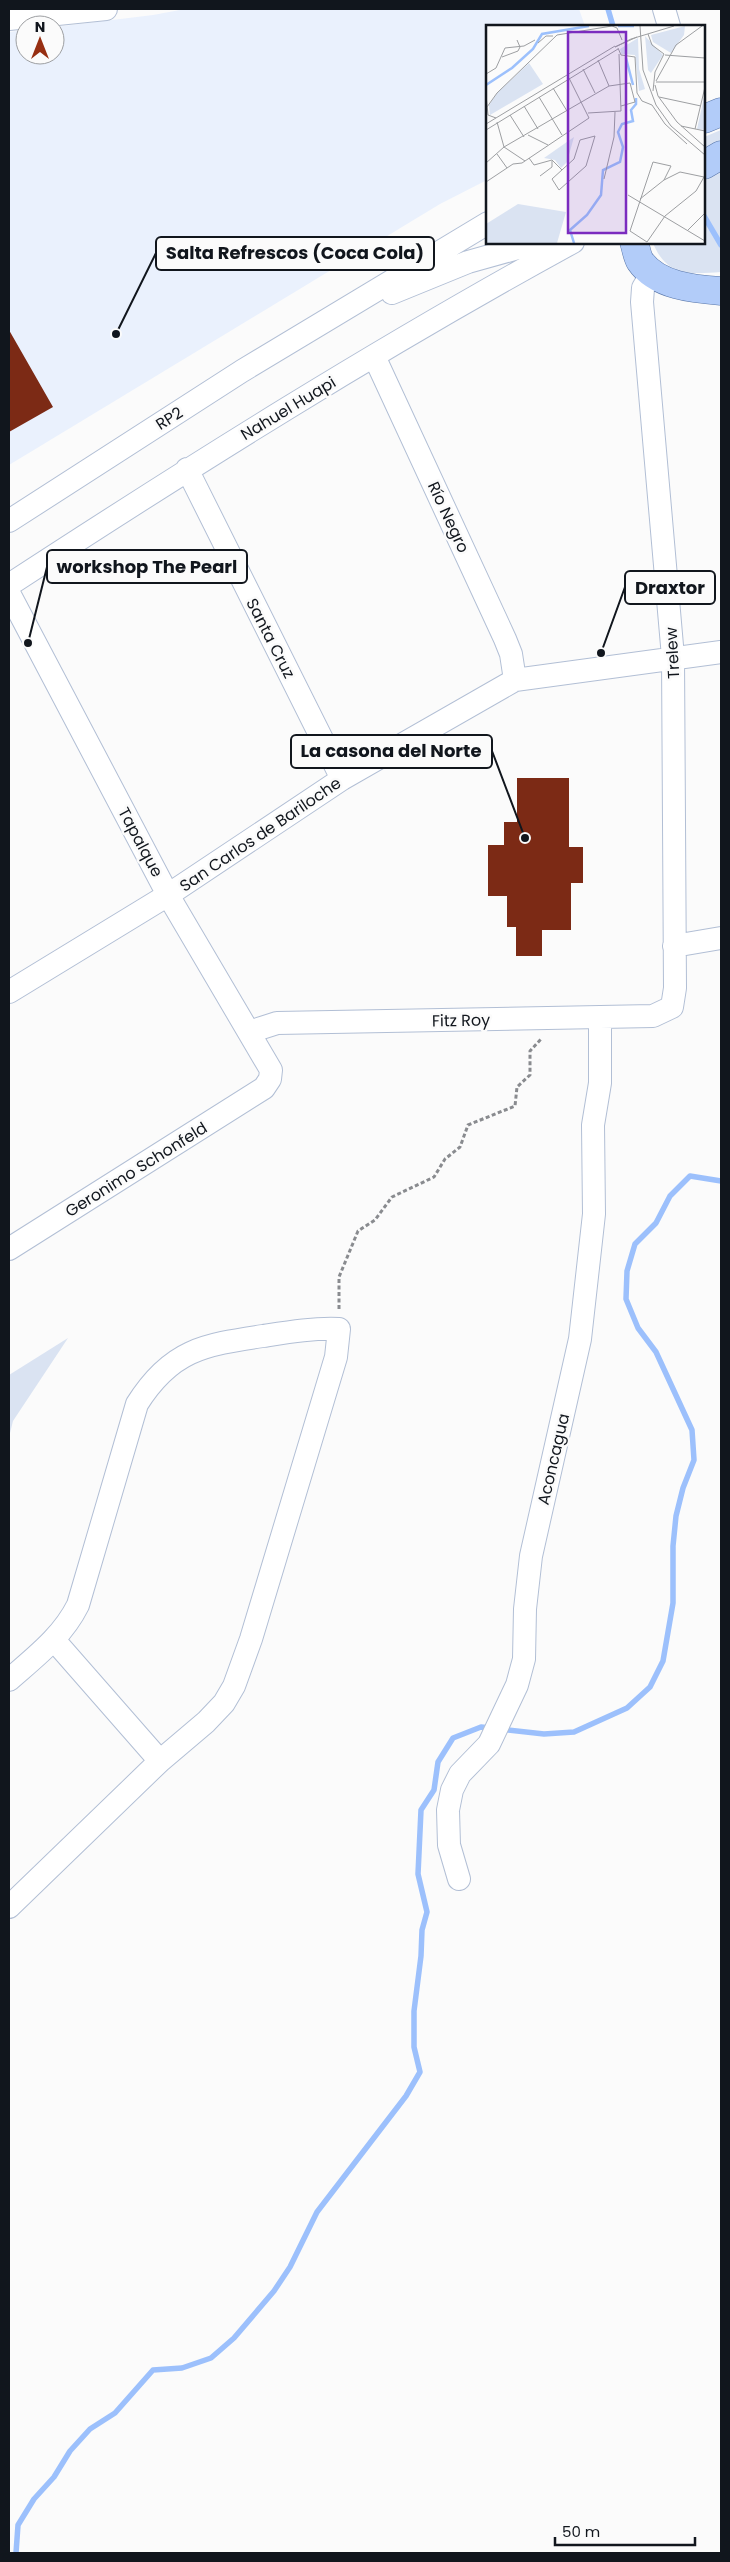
<svg xmlns="http://www.w3.org/2000/svg" width="730" height="2562" font-family="Poppins,sans-serif">
  <rect width="100%" height="100%" fill="#fbfbfb"/>
  <path fill="#eaf1fd" d="M 185,9 L 579,9 L 585,26 L 488,26 L 487,180 L 440,204 L 9,465 L 9,32 L 25,30 L 25,55 L 55,55 L 55,27 L 153,15 Z"/>
  <path fill="#dae3f2" d="M 721,130 L 721,141 L 704,152 L 704,137 Z
    M 721,170 L 721,272 C 689,274 667,277 653,243 L 704,242 L 704,181 Z
    M 68,1338 L 13,1421 L 9,1437 L 9,1375 Z"/>
  <g fill="none" stroke-linecap="round" stroke-linejoin="round">
    <path stroke="#9cc0fc" stroke-width="5.5" d="M 608,9 L 613,26
      M 704,216 L 721,245
      M 500,1729 L 544,1734 L 574,1732 L 627,1708 L 650,1687 L 663,1661 L 673,1603 L 673,1546 L 676,1516 L 683,1488 L 694,1460 L 692,1430 L 656,1352 L 638,1328 L 626,1299 L 627,1271 L 635,1244 L 656,1223 L 670,1196 L 690,1176 L 721,1181
      M 16,2553 L 18,2525 L 34,2499 L 54,2477 L 70,2451 L 90,2429 L 115,2413 L 153,2370 L 182,2368 L 211,2358 L 234,2338 L 274,2291 L 290,2267 L 317,2212 L 406,2096 L 420,2072 L 414,2047 L 414,2011 L 421,1956 L 422,1930 L 427,1912 L 418,1874 L 421,1810 L 434,1790 L 438,1762 L 453,1738 L 481,1727 L 491,1728"/>
  </g>
  <path fill="#7c2a15" d="M 9,330 L 53,407 L 9,432 Z
    M 517,778 L 569,778 L 569,847 L 583,847 L 583,883 L 571,883 L 571,930 L 542,930 L 542,956 L 516,956 L 516,927 L 507,927 L 507,896 L 488,896 L 488,845 L 504,845 L 504,822 L 517,822 Z"/>
  <g fill="none" stroke-linecap="round" stroke-linejoin="round">
    <g stroke="#b2bfd5" stroke-width="24">
      <path id="minor" d="M 664,9 L 669,26
        M 9,19 L 106,9
        M 392,293 L 468,262 L 539,242
        M 374,356 L 505,639 L 511,654 L 515,680
        M 187,469 L 342,779
        M 9,521 L 242,371 L 488,223
        M 9,585 C 193,465 379,348 573,242
        M 9,593 L 168,895 L 271,1070 L 270,1079 L 264,1088 L 9,1249
        M 674,946 L 721,938
        M 9,992 L 168,895 L 342,779 L 515,680 L 721,652
        M 249,1032 L 277,1023 L 653,1016 L 672,1007 L 675,988 L 673,657 L 642,302 L 643,288 L 652,273
        M 54,1640 L 160,1761
        M 9,1680 C 35,1657 62,1637 78,1605 L 137,1404 C 171,1350 203,1345 263,1336 C 289,1332 313,1328 339,1329 L 336,1357 L 251,1639 L 234,1686 L 224,1703 L 206,1722 L 160,1761 L 9,1907
        M 459,1879 L 449,1845 L 448,1810 L 452,1790 L 460,1774 L 489,1744 L 517,1685 L 524,1659 L 525,1609 L 531,1556 L 580,1339 L 594,1214 L 593,1125 L 600,1083 L 600,1017"/>
    </g>
    <g stroke="#5876a9" stroke-width="29">
      <path id="major" d="M 704,119 L 721,112
        M 704,165 L 721,155
        M 634,242 C 636,248 637,256 640,261 C 657,286 694,289 721,291"/>
    </g>
    <path stroke="#898b8f" stroke-width="3" stroke-dasharray="4 2.5" stroke-linecap="butt" d="M 339,1309 L 339,1277 L 358,1231 L 375,1220 L 392,1197 L 434,1177 L 445,1159 L 460,1147 L 468,1125 L 515,1106 L 517,1087 L 530,1075 L 530,1051 L 541,1039"/>
    <use href="#minor" stroke="#fff" stroke-width="22"/>
    <use href="#major" stroke="#b2ccf9" stroke-width="28"/>
  </g>
  <g text-anchor="middle" stroke-width="5" stroke-linejoin="round" paint-order="stroke">
    <g font-size="16" fill="#11161d" stroke="#fbfbfb">
      <text transform="translate(288 408) rotate(-31)" y="6">Nahuel Huapi</text>
      <text transform="translate(169 418) rotate(-32)" y="6">RP2</text>
      <text transform="translate(449 517) rotate(65)" y="6">Río Negro</text>
      <text transform="translate(271 638) rotate(63)" y="6">Santa Cruz</text>
      <text transform="translate(672 653) rotate(-93)" y="6">Trelew</text>
      <text transform="translate(260 834) rotate(-34)" y="6">San Carlos de Bariloche</text>
      <text transform="translate(141 842) rotate(62)" y="6">Tapalque</text>
      <text transform="translate(461 1020) rotate(-1)" y="6">Fitz Roy</text>
      <text transform="translate(136 1169) rotate(-32)" y="6">Geronimo Schonfeld</text>
      <text transform="translate(553 1459) rotate(-77)" y="6">Aconcagua</text>
    </g>
  </g>
  <g transform="translate(486 25)">
    <rect width="219" height="219" fill="#fbfbfb"/>
    <path d="M 199,1 L 198,10 L 185,28 L 167,17 L 165,10 ZM 159,11 L 177,30 L 165,48 L 162,45 ZM 152,13 L 153,44 L 159,64 L 153,66 L 149,30 L 135,29 L 134,24 ZM 43,38 L 57,59 L 4,90 L 3,80 L 11,68 ZM 219,68 L 219,105 L 211,104 ZM 88,112 L 81,137 L 75,143 L 69,135 L 58,133 ZM 32,179 L 80,187 L 71,218 L 0,218 L 0,199 Z" fill="#dae3f2"/>
    <path fill="none" stroke="#9cc0fc" stroke-width="2.5" d="M 132,1 L 148,1M 140,33 L 147,60M 0,60 L 26,43 L 47,24 L 56,9 L 103,1M 88,218 L 84,205 L 101,190 L 115,170 L 117,145 L 134,137 L 137,122 L 132,107 L 136,99 L 147,96 L 145,85 L 150,79 L 150,73"/>
    <path fill="none" stroke="#9d9fa2" stroke-width="1" d="M 154,1 L 157,45 L 170,80 L 185,101 L 219,130M 162,9 L 166,20 L 178,29 L 169,47M 151,12 L 129,22 L 145,14 L 188,1M 52,18 L 60,11 L 67,11M 132,23 L 135,30 L 149,32 L 151,68 L 156,76 L 166,80M 179,30 L 219,33M 16,32 L 32,26 L 34,22 L 31,15M 112,35 L 123,61M 97,44 L 109,68M 0,49 L 10,43 L 19,23 L 38,21 L 49,15M 170,56 L 190,20 L 216,1M 170,57 L 219,57M 169,60 L 172,71 L 191,97 L 219,122M 67,63 L 81,86M 167,66 L 169,47M 0,70 L 2,90 L 10,93M 53,72 L 76,110M 173,72 L 215,81M 166,80 L 179,99 L 201,119M 38,81 L 52,104M 1,82 L 11,68 L 71,10 L 126,1 L 131,3 L 136,15M 102,88 L 135,86 L 133,29M 24,90 L 38,112M 11,97 L 18,122 L 39,136M 0,99 L 129,21M 195,101 L 219,106M 209,104 L 219,62M 0,105 L 132,24M 42,110 L 62,120M 109,111 L 100,141 L 73,165 L 66,154 L 88,134 L 94,115 ZM 11,129 L 21,143M 43,133 L 48,140 L 66,135 L 76,145M 0,138 L 18,122 L 123,61 L 144,58 L 149,77 L 135,81M 54,151 L 66,142 L 66,136M 118,154 L 128,112 L 129,87M 178,155 L 185,141 L 167,137 L 144,206 L 161,217 L 179,191 L 210,166 L 218,152M 0,157 L 27,139 L 36,138 L 103,93 L 83,53M 142,170 L 219,216M 154,174 L 178,155 L 194,147 L 218,152M 202,205 L 219,188"/>
    <path fill="#7b2cbf" fill-opacity="0.15" stroke="#7b2cbf" stroke-width="2.5" d="M 82,7 L 140,7 L 140,208 L 82,208 Z"/>
    <rect width="219" height="219" fill="none" stroke="#11161d" stroke-width="2.5"/>
  </g>
  <path fill="none" stroke="#11161d" stroke-width="2" d="M116 334L156 253M28 643L47 567M601 653L625 587M525 838L492 751"/>
  <g fill="#11161d" stroke="#fbfbfb" stroke-width="2">
    <circle cx="116" cy="334" r="5"/>
    <circle cx="28" cy="643" r="5"/>
    <circle cx="601" cy="653" r="5"/>
    <circle cx="525" cy="838" r="5"/>
  </g>
  <g fill="#fbfbfb" stroke="#11161d" stroke-width="2">
    <rect x="156" y="237" width="278" height="33" rx="5"/>
    <rect x="47" y="550" width="200" height="33" rx="5"/>
    <rect x="625" y="571" width="90" height="33" rx="5"/>
    <rect x="291" y="735" width="201" height="33" rx="5"/>
  </g>
  <g font-size="18" text-anchor="middle" font-weight="bold" fill="#11161d">
    <text x="295" y="259">Salta Refrescos (Coca Cola)</text>
    <text x="147" y="573">workshop The Pearl</text>
    <text x="670" y="594">Draxtor</text>
    <text x="391" y="757">La casona del Norte</text>
  </g>
  <rect width="730" height="2562" fill="none" stroke="#11161d" stroke-width="20"/>
  <g transform="translate(40 40)"><circle r="24" fill="#fbfbfb" stroke="#9d9fa2"/>
  <path d="M0-4L9 19L0 12L-9 19Z" fill="#972f12"/>
  <text y="-8" font-size="14" font-weight="bold" text-anchor="middle" fill="#11161d">N</text>
  </g>
  <path d="M555 2537v8h140v-8" fill="none" stroke="#11161d" stroke-width="2.5"/>
  <text x="562" y="2537" font-size="15" fill="#11161d" stroke="#fbfbfb" stroke-width="4" paint-order="stroke">50 m</text>
</svg>
